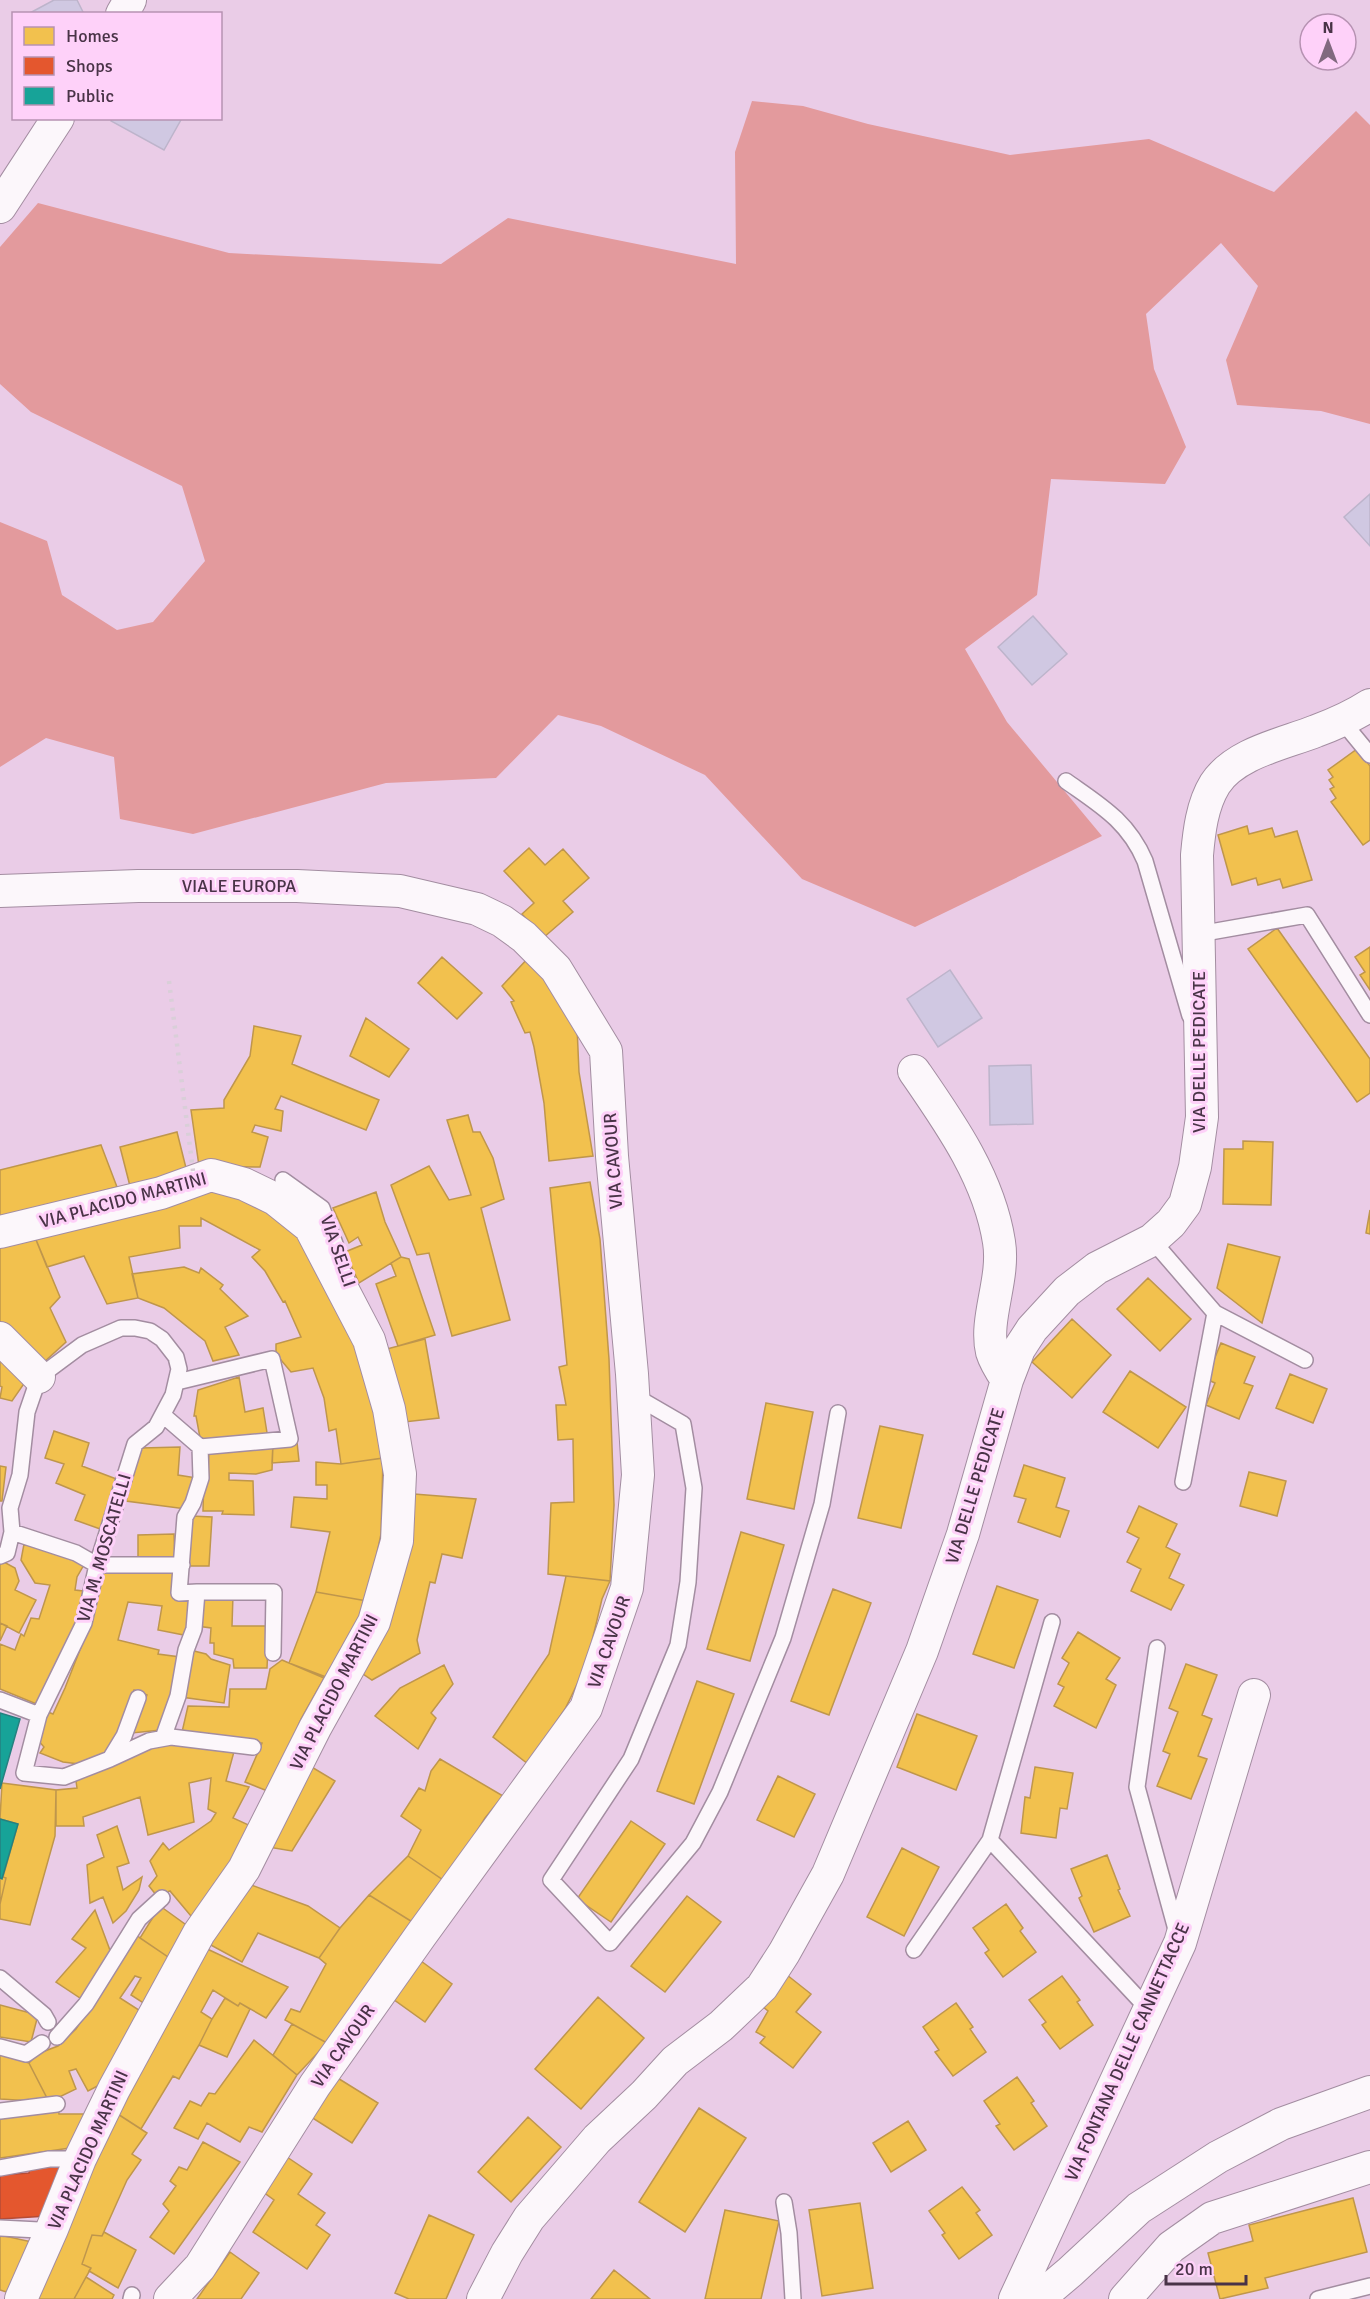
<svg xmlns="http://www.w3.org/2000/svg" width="1370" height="2299" font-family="Signika,sans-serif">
  <rect width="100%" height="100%" fill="#eacce7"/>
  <path fill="#e39a9d" d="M 752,101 L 803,106 L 868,124 L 1010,155 L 1149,139 L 1274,192 L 1356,111 L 1370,125 L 1370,424 L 1321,411 L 1237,405 L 1226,360 L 1258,286 L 1221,243 L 1146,314 L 1154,369 L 1186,447 L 1165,484 L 1051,479 L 1037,595 L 965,649 L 1007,722 L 1102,836 L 915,927 L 802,879 L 705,775 L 601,726 L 558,715 L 496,778 L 386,783 L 193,834 L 120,819 L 114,757 L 46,738 L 0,767 L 0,522 L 47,541 L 62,595 L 117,630 L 153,622 L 205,561 L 182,486 L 31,412 L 0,384 L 0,247 L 38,203 L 229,253 L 441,264 L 508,218 L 736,264 L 735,152 Z"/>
  <path fill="#f2c14e" stroke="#bf964c" stroke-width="1.5" d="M 1357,749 L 1370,766 L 1370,840 L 1363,845 L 1331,802 L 1336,798 L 1330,789 L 1334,787 L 1329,780 L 1333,777 L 1328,770 Z
    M 1247,826 L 1249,834 L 1272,828 L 1275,837 L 1297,831 L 1312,880 L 1283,888 L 1280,879 L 1258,885 L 1256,878 L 1232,885 L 1218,835 Z
    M 529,848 L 545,865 L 563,849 L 589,878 L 563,901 L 573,912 L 543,938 L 522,914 L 534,903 L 504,871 Z
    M 1277,928 L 1370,1059 L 1370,1093 L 1357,1102 L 1248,949 Z
    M 1370,947 L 1370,990 L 1360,975 L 1365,972 L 1355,957 Z
    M 530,956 L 577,1027 L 579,1072 L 593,1156 L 549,1161 L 544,1103 L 534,1047 L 530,1032 L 525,1033 L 511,1002 L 514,1001 L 502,986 Z
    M 442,957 L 482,993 L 457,1019 L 418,983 Z
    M 366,1018 L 409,1049 L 389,1077 L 350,1056 Z
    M 254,1026 L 301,1036 L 292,1064 L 379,1100 L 366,1130 L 281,1096 L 275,1109 L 283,1111 L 281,1131 L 255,1125 L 252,1132 L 268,1137 L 260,1167 L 199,1166 L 191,1110 L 224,1108 L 224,1100 L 250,1056 Z
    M 468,1115 L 473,1132 L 480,1132 L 493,1158 L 504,1199 L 481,1208 L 510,1320 L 452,1336 L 429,1253 L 417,1255 L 391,1185 L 429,1166 L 449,1200 L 471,1195 L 447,1120 Z
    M 177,1132 L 188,1176 L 131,1190 L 120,1147 Z
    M 1243,1141 L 1273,1142 L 1271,1205 L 1223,1204 L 1224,1149 L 1243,1149 Z
    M 101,1145 L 117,1187 L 0,1219 L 0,1170 Z
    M 213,1178 L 285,1215 L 341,1311 L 369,1381 L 383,1458 L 341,1464 L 336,1429 L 329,1431 L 324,1398 L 313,1368 L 291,1372 L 276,1354 L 276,1344 L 301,1337 L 285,1301 L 283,1302 L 265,1271 L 252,1257 L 260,1250 L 201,1218 L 201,1226 L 179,1226 L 180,1248 L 129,1257 L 138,1298 L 107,1304 L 84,1256 L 47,1267 L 32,1230 Z
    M 590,1182 L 600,1239 L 609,1359 L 614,1505 L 610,1581 L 548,1574 L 551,1503 L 574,1502 L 573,1439 L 558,1440 L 556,1405 L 566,1405 L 559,1367 L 567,1365 L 550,1188 Z
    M 376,1192 L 385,1222 L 401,1257 L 359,1283 L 345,1252 L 362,1245 L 358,1237 L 349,1243 L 333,1208 Z
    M 1370,1210 L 1370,1234 L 1366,1233 Z
    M 32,1230 L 60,1297 L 50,1308 L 66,1342 L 43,1363 L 0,1326 L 0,1241 Z
    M 1228,1244 L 1280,1257 L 1262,1323 L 1217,1288 Z
    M 401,1257 L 409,1259 L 435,1335 L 398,1346 L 376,1284 L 396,1276 L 391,1263 Z
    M 184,1267 L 199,1273 L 201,1268 L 223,1285 L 220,1289 L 248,1316 L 225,1327 L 239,1355 L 213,1361 L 205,1341 L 164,1308 L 138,1298 L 132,1274 Z
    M 1148,1278 L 1191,1319 L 1160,1351 L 1117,1309 Z
    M 1072,1319 L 1111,1355 L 1072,1398 L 1032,1362 Z
    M 425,1339 L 439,1418 L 404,1422 L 383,1350 Z
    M 1221,1343 L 1255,1357 L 1244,1383 L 1253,1386 L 1239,1419 L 1206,1405 L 1215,1383 L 1206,1379 Z
    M 0,1355 L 30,1375 L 12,1401 L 0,1398 L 2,1387 L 0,1386 Z
    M 1130,1371 L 1186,1407 L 1158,1448 L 1103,1412 Z
    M 1290,1374 L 1327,1389 L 1313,1423 L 1276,1408 Z
    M 239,1377 L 245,1412 L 263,1408 L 268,1439 L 201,1443 L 196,1416 L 194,1416 L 198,1390 Z
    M 766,1403 L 813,1412 L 794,1509 L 747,1499 Z
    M 880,1426 L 923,1435 L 901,1528 L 858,1518 Z
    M 54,1431 L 89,1443 L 82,1466 L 119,1480 L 103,1530 L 75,1520 L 85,1495 L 56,1483 L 64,1464 L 45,1458 Z
    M 297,1442 L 299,1461 L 272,1463 L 273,1444 Z
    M 273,1444 L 272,1470 L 256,1474 L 229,1473 L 229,1480 L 253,1481 L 254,1515 L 222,1514 L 223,1511 L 203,1511 L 204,1473 L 208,1473 L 209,1448 Z
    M 180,1447 L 178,1475 L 197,1478 L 186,1509 L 126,1501 L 141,1448 Z
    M 383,1458 L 381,1534 L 367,1601 L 316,1592 L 330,1532 L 291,1527 L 294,1497 L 327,1499 L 327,1485 L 316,1485 L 316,1462 L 341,1464 Z
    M 1024,1465 L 1065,1478 L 1056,1507 L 1069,1511 L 1060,1537 L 1018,1522 L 1026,1499 L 1014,1496 Z
    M 0,1466 L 6,1467 L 2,1501 L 0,1501 Z
    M 1249,1472 L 1286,1481 L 1277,1516 L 1240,1506 Z
    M 414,1494 L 476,1499 L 462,1558 L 442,1554 L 435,1583 L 430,1582 L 417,1640 L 420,1653 L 372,1680 L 357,1670 Z
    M 1139,1506 L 1177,1524 L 1166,1547 L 1180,1554 L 1169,1578 L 1184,1585 L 1171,1610 L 1131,1591 L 1141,1569 L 1127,1562 L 1139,1538 L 1127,1532 Z
    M 191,1516 L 212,1517 L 209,1566 L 188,1566 Z
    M 741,1532 L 784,1545 L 750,1661 L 707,1649 Z
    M 174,1534 L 175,1562 L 138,1562 L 138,1535 Z
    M 24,1544 L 85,1563 L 77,1577 L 75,1590 L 83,1591 L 74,1632 L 39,1705 L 0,1689 L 0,1644 L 15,1650 L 21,1634 L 24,1636 L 31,1618 L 39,1619 L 50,1585 L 35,1583 L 21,1560 Z
    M 0,1560 L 15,1568 L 19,1581 L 15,1590 L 36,1600 L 19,1633 L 0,1623 Z
    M 103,1569 L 175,1569 L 194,1596 L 189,1636 L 158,1630 L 162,1606 L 128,1602 L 118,1640 L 159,1650 L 158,1654 L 180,1657 L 173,1700 L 161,1730 L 132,1733 L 147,1695 L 134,1690 L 115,1738 L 106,1754 L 87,1765 L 63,1762 L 40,1753 L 44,1747 L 38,1740 L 48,1712 L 53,1714 L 65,1688 L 92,1619 Z
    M 566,1576 L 610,1581 L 602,1599 L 586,1666 L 565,1709 L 528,1764 L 493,1737 L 549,1654 Z
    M 997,1586 L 1038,1600 L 1014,1668 L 973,1654 Z
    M 833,1589 L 871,1603 L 829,1715 L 791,1701 Z
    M 316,1592 L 367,1601 L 341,1657 L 326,1677 L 289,1663 Z
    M 199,1594 L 233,1595 L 232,1626 L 269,1626 L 267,1668 L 234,1668 L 233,1659 L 214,1654 L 214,1643 L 210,1643 L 211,1628 L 197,1626 Z
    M 0,1623 L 7,1626 L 0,1641 Z
    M 1078,1632 L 1120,1658 L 1106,1679 L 1116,1685 L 1096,1728 L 1054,1706 L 1064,1687 L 1058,1684 L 1069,1663 L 1062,1658 Z
    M 190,1650 L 206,1654 L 211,1659 L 230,1665 L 224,1703 L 181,1697 Z
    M 282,1660 L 324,1678 L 301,1719 L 270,1792 L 245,1782 L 262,1743 L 182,1732 L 188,1706 L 229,1707 L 230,1689 L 266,1689 L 270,1669 Z
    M 1186,1664 L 1217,1675 L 1202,1715 L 1212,1719 L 1198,1756 L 1207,1759 L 1191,1799 L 1157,1786 L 1170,1754 L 1163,1751 L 1178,1712 L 1169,1708 Z
    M 444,1665 L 453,1684 L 431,1713 L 436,1718 L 418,1749 L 375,1716 L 400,1688 Z
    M 697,1681 L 734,1694 L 694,1804 L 657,1791 Z
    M 917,1714 L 977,1736 L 956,1790 L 897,1767 Z
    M 185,1743 L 235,1748 L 226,1781 L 249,1787 L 233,1818 L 253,1827 L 196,1922 L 170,1891 L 157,1896 L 149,1886 L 157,1876 L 150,1861 L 163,1843 L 169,1850 L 211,1821 L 216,1813 L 208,1809 L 211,1778 L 189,1783 L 194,1822 L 148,1835 L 140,1797 L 83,1817 L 84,1826 L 56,1826 L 56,1790 L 77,1788 L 76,1781 L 149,1746 Z
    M 440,1759 L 503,1796 L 485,1818 L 446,1882 L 408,1856 L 421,1830 L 401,1816 L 419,1788 L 425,1791 L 431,1771 Z
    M 310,1766 L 335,1781 L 292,1851 L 268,1847 Z
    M 1035,1767 L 1073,1773 L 1067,1809 L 1060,1808 L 1056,1838 L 1021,1833 L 1025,1797 L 1030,1798 Z
    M 778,1776 L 815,1794 L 794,1837 L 757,1820 Z
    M 2,1783 L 56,1790 L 55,1836 L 30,1925 L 0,1919 L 0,1904 L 6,1878 L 3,1877 L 18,1824 L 0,1819 Z
    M 631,1821 L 665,1844 L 611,1922 L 577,1899 Z
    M 117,1826 L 129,1863 L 117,1867 L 123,1890 L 142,1877 L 139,1890 L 126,1911 L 113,1923 L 103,1897 L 90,1903 L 87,1865 L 104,1857 L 97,1835 Z
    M 902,1848 L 939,1867 L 904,1936 L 867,1917 Z
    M 1107,1855 L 1120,1889 L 1118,1890 L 1130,1916 L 1094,1932 L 1079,1898 L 1082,1896 L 1071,1869 Z
    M 408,1856 L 446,1882 L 414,1923 L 369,1895 Z
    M 3,1877 L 6,1878 L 0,1904 L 0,1878 Z
    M 243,1882 L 308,1906 L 340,1928 L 319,1958 L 258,1933 L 242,1962 L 207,1943 Z
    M 369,1895 L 414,1923 L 327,2043 L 285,2020 L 291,2009 L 300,2012 L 326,1964 L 319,1958 L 340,1928 Z
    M 687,1896 L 721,1922 L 665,1992 L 631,1966 Z
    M 1006,1904 L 1023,1928 L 1020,1931 L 1036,1952 L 1003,1977 L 985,1953 L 989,1950 L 973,1928 Z
    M 160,1906 L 189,1927 L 171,1959 L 140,1938 Z
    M 95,1910 L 111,1953 L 83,2000 L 56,1982 L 86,1948 L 72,1939 Z
    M 136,1935 L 171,1959 L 148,2006 L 131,1995 L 141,1978 L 135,1976 L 120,1998 L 142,2012 L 111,2079 L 88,2091 L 76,2069 L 69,2071 L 76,2089 L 49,2102 L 29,2063 L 37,2054 L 58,2046 L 76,2029 Z
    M 203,1947 L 288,1987 L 266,2018 L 240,2003 L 238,2006 L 213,1990 L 201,2012 L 212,2019 L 199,2045 L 179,2079 L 173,2076 L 141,2129 L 110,2109 Z
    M 421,1961 L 452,1984 L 425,2022 L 393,1999 Z
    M 787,1975 L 811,1994 L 796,2012 L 821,2032 L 793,2068 L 760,2043 L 765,2037 L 756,2032 L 768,2011 L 762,2006 Z
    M 1062,1976 L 1080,2000 L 1077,2002 L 1093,2025 L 1060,2049 L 1042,2025 L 1046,2022 L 1029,2000 Z
    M 598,1997 L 644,2038 L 581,2109 L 535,2069 Z
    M 225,1998 L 238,2006 L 240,2003 L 250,2009 L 227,2057 L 199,2045 L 212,2019 Z
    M 956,2003 L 973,2027 L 970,2029 L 986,2052 L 953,2076 L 935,2052 L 939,2050 L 923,2027 Z
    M 0,2005 L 38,2015 L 31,2042 L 0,2037 Z
    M 292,2024 L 327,2043 L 297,2075 L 273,2055 Z
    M 254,2040 L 297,2075 L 262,2132 L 249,2127 L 240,2142 L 207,2123 L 198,2139 L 174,2128 L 190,2101 L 201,2106 L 209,2093 L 215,2094 Z
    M 0,2054 L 29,2063 L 49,2102 L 0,2099 Z
    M 336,2077 L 378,2103 L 352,2143 L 311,2117 Z
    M 1017,2077 L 1034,2101 L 1031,2103 L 1047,2126 L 1014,2150 L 996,2126 L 1000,2124 L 984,2101 Z
    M 58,2108 L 59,2114 L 90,2114 L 77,2147 L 0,2158 L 0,2115 Z
    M 699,2108 L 746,2138 L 685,2232 L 639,2202 Z
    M 110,2109 L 147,2133 L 132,2154 L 141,2160 L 127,2180 L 102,2236 L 92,2235 L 82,2264 L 91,2268 L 74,2299 L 27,2299 Z
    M 528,2117 L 561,2147 L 511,2202 L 478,2172 Z
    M 908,2121 L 926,2150 L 891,2172 L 873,2143 Z
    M 203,2142 L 240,2162 L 174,2254 L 150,2237 L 169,2211 L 163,2204 L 176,2186 L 170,2181 L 179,2167 L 187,2170 Z
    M 284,2155 L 312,2174 L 298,2194 L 325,2213 L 316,2225 L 330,2235 L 307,2269 L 253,2232 L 274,2200 L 259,2189 Z
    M 962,2187 L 980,2210 L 976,2213 L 992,2235 L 959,2259 L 942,2235 L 945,2233 L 929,2211 Z
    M 1353,2198 L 1367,2252 L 1265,2278 L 1268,2288 L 1220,2299 L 1208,2253 L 1253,2241 L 1249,2225 Z
    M 860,2203 L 873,2288 L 822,2296 L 809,2210 Z
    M 725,2210 L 779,2221 L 761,2299 L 705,2299 Z
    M 429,2215 L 474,2235 L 446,2299 L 409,2299 L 395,2293 Z
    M 104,2232 L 136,2250 L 118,2288 L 89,2271 L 91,2268 L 82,2264 L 92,2235 L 102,2236 Z
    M 0,2235 L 32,2242 L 13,2294 L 0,2290 Z
    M 230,2252 L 259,2273 L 241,2299 L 197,2299 Z
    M 614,2270 L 650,2299 L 591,2299 Z
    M 86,2277 L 114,2295 L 112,2299 L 74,2299 Z"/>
  <path fill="#e4572e" stroke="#b64c36" stroke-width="1.5" d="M 62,2166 L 47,2216 L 0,2219 L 0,2175 L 29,2173 L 30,2167 Z"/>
  <path fill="#17a398" stroke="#268180" stroke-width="1.5" d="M 0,1713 L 20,1719 L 0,1789 Z
    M 0,1819 L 18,1824 L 2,1879 L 0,1878 Z"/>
  <path fill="#d0c8e2" stroke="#bdb4cb" stroke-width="1.5" d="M 54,0 L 77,0 L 84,14 L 28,14 Z
    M 112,118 L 182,118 L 164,150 L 111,121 Z
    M 1370,494 L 1370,546 L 1344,517 Z
    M 1033,616 L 1067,654 L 1032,685 L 998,647 Z
    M 950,970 L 982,1018 L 938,1047 L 907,999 Z
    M 1031,1065 L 1033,1124 L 990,1125 L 989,1066 Z"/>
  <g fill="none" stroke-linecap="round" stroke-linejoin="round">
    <g stroke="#a38da1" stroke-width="18">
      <path id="service" d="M 1342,721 L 1370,755
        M 1066,781 C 1100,805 1128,821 1145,861 L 1190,1016
        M 1199,934 L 1307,915 L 1370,1015
        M 283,1180 L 322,1208 L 338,1252
        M 1152,1240 L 1215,1313 L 1183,1482
        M 1215,1313 L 1305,1360
        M 177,1382 L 272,1359 L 290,1439 L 200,1447
        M 633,1395 L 683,1424 L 694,1488 L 688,1582 L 678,1645 L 631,1759 L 551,1880 L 610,1943 L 693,1843 L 720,1792 L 783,1638 L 822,1504 L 838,1413
        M 163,1415 L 200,1447 L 201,1478 L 193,1503 L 185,1517 L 179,1593 L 197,1592 L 194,1629 L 186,1650 L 178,1696 L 163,1738
        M 12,1532 L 76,1553 L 97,1565 L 182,1565
        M 0,1556 L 7,1553 L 12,1532 L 10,1508 L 20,1475 L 27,1412 L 39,1377 L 82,1345 L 121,1328 L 135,1328 L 150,1331 L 162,1339 L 176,1357 L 179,1369 L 173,1395 L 156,1427 L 135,1444 L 97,1565 L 84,1623 L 39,1715 L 24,1773 L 64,1777 L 110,1759 L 149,1741 L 171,1737 L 253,1747
        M 197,1592 L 274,1592 L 273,1653
        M 1157,1648 L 1137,1787 L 1177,1933
        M 0,1700 L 39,1715
        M 110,1759 L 124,1736 L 138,1698
        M 990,1840 L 1149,2010
        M 914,1950 L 990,1840 L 1052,1622
        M 0,1978 L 44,2015 L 48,2022
        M 57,2037 L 86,2004 L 139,1919 L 162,1898
        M 0,2047 L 26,2054 L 42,2043
        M 0,2111 L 57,2104
        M 0,2168 L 49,2159 L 80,2159
        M 784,2202 L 789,2233 L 793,2299
        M 0,2228 L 39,2230 L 53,2227
        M 131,2299 L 132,2295
        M 1318,2299 L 1370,2286"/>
    </g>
    <g stroke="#a38da1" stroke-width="34">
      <path id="minor" d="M 122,14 L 130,0
        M 0,207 L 58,118
        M 0,891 L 138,886 L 297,886 L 400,891 L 477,909 L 502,921 L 524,937 L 556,969 L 606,1051 L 612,1156 L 632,1374 L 638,1475 L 627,1588 L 586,1708 L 421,1935 L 315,2085 L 200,2267 L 170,2299
        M 914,1071 C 950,1123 989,1178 999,1242 C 1005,1279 984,1319 992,1352 C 995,1362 1001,1371 1007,1380
        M 0,1232 L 161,1193 L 211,1175 L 244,1184 L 275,1199 L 310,1227 L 369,1340 L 389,1409 L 400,1474 L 397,1541 L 374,1622 L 315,1728 L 244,1869 L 199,1933 L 114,2089 L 80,2159 L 52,2229 L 21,2299
        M 0,1338 L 39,1377
        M 483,2299 L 507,2253 L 529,2218 L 597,2139 L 644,2095 L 675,2061 L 721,2026 L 762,1987 L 784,1953 L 828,1874 L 922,1651 L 963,1534 L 1007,1380 L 1019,1349 L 1032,1329 L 1067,1291 L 1097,1268 L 1152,1240 L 1171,1223 L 1185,1204 L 1195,1167 L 1202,1117 L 1197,855 C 1199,832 1202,805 1215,784 C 1235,753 1283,744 1316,731 C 1335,724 1353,716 1370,705
        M 1015,2299 L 1180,1943 L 1254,1695
        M 1038,2299 L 1070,2272 L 1139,2208 L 1218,2157 L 1281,2124 L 1370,2092
        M 1125,2299 L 1171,2247 L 1212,2218 L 1370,2167"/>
    </g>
    <use href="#service" stroke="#fcf7fb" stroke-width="15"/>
    <use href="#minor" stroke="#fcf7fb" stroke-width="32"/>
    <path stroke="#d9cfd8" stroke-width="4.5" stroke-dasharray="3 6" stroke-linecap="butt" d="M 169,981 L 193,1171"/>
  </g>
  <g text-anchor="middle" stroke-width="6" stroke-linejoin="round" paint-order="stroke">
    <g font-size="18" fill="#493347" stroke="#fed1f9">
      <text x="239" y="892">VIALE EUROPA</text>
      <text transform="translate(1199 1052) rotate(-90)" y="6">VIA DELLE PEDICATE</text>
      <text transform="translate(613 1161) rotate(-94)" y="6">VIA CAVOUR</text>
      <text transform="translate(123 1200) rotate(-15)" y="6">VIA PLACIDO MARTINI</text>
      <text transform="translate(338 1251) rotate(71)" y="6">VIA SELLI</text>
      <text transform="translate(975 1486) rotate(-73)" y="6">VIA DELLE PEDICATE</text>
      <text transform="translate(104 1548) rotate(-74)" y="6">VIA M. MOSCATELLI</text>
      <text transform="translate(609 1642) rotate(-71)" y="6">VIA CAVOUR</text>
      <text transform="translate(334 1692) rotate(-63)" y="6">VIA PLACIDO MARTINI</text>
      <text transform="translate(343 2046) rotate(-55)" y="6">VIA CAVOUR</text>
      <text transform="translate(1127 2052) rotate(-66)" y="6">VIA FONTANA DELLE CANNETTACCE</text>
      <text transform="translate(88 2150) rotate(-66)" y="6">VIA PLACIDO MARTINI</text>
    </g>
  </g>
  <rect x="12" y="12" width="210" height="108" fill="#fed1f9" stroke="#b692b2" stroke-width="1.5"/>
  <rect x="24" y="27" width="30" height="18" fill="#f2c14e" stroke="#b692b2" stroke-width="1.5"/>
  <text x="66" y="42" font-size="18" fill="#493347">Homes</text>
  <rect x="24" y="57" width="30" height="18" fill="#e4572e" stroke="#b692b2" stroke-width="1.5"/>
  <text x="66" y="72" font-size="18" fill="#493347">Shops</text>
  <rect x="24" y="87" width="30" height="18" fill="#17a398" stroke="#b692b2" stroke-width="1.5"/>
  <text x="66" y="102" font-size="18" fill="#493347">Public</text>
  <g transform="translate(1328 42)"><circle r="28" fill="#fed1f9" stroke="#b692b2" stroke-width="1.5"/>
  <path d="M0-4.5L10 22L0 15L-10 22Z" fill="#81697f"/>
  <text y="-9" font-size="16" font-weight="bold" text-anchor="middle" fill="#493347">N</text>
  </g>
  <path d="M1166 2275v9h80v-9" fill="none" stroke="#493347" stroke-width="3"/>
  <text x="1175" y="2275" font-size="18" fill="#493347" stroke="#fed1f9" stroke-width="4.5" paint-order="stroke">20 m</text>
</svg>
